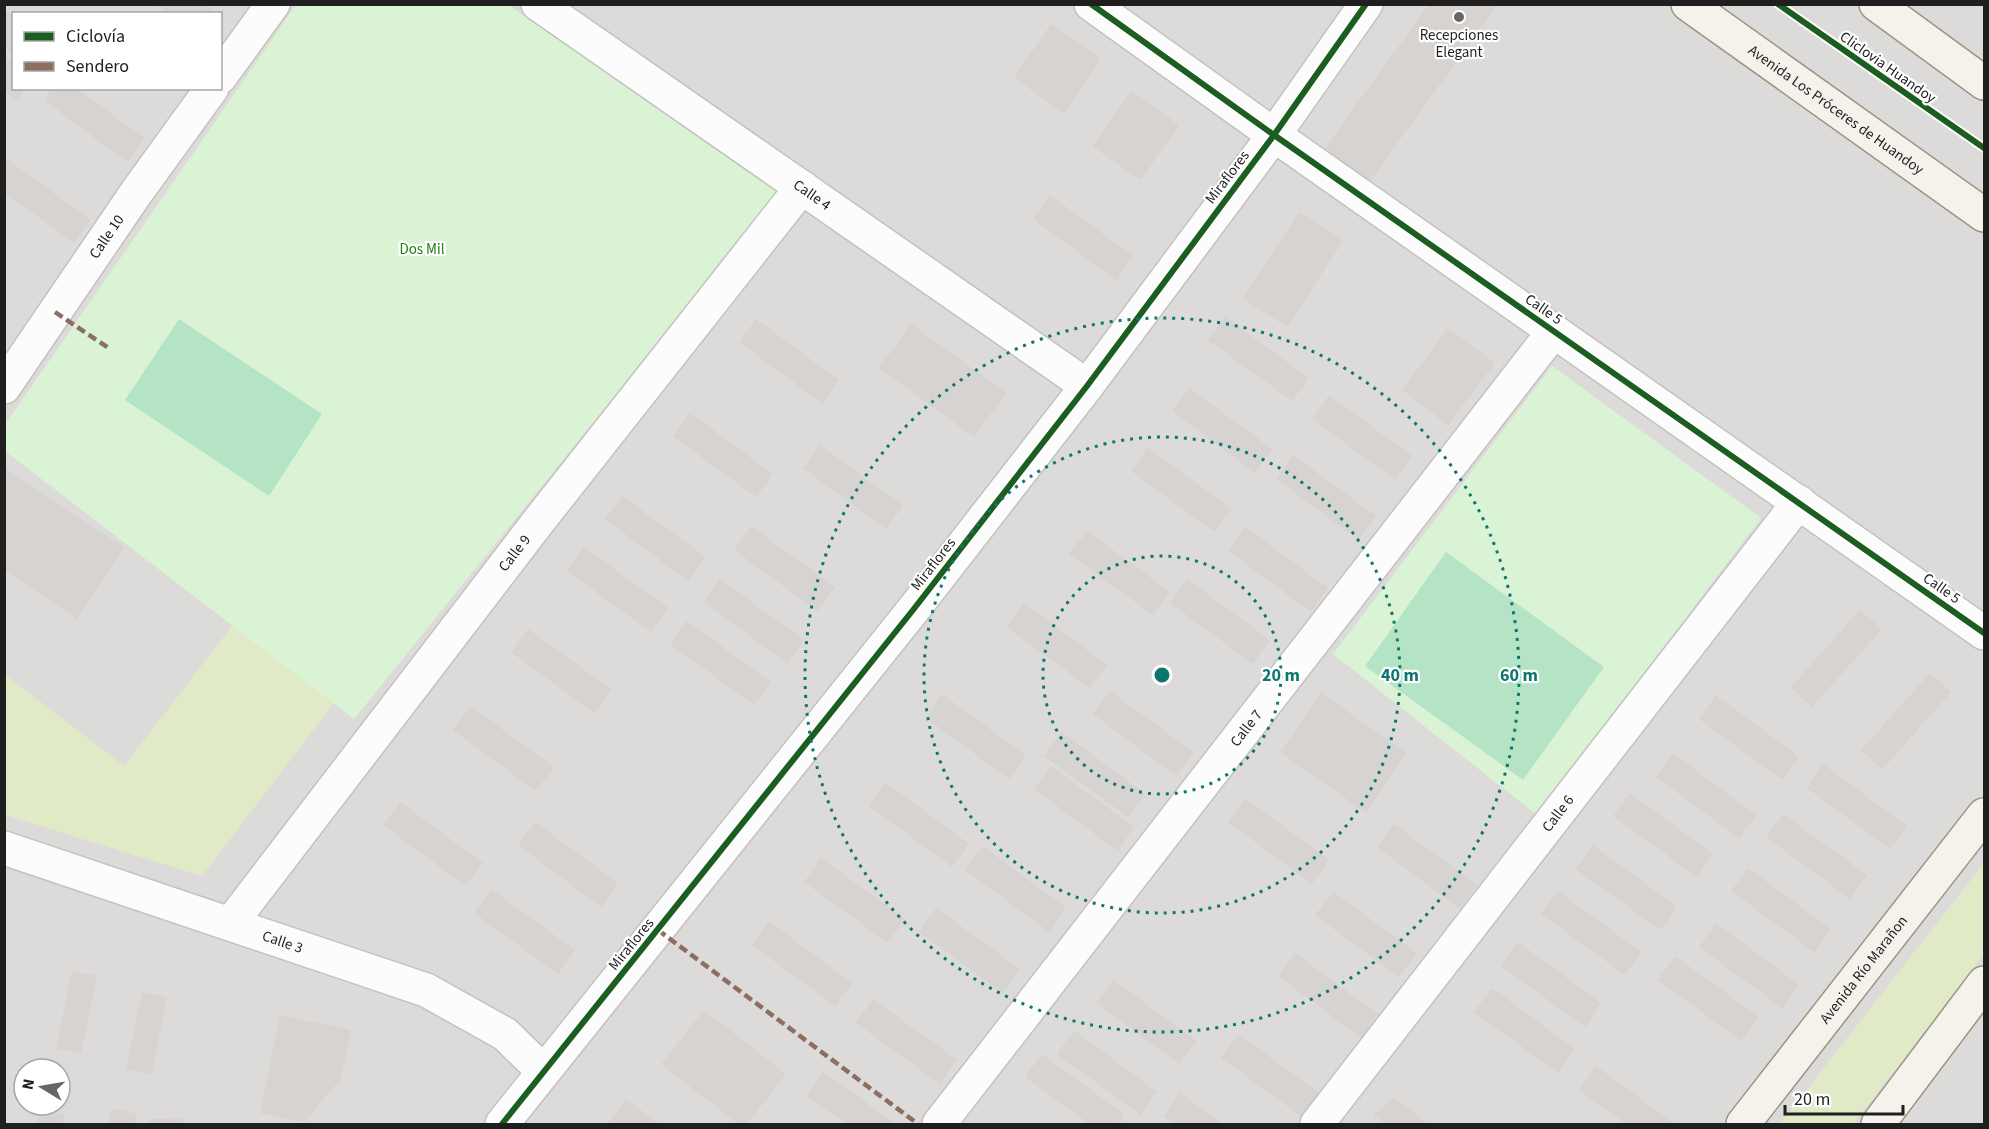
<svg xmlns="http://www.w3.org/2000/svg" width="1989" height="1129" font-family="'Source Sans 3',sans-serif">
  <rect width="100%" height="100%" fill="#eeebe8"/>
  <path fill="#dddbda" fill-rule="evenodd" d="M 5,5 L 1984,5 L 1984,1124 L 5,1124 ZM 14,14 L 220,14 L 220,88 L 14,88 ZM 24,1069 L 60,1069 L 60,1105 L 24,1105 Z"/>
  <path fill="#e1eac7" d="M 236,621 L 337,699 L 202,876 L 5,815 L 4,674 L 124,766 Z
    M 1984,863 L 1984,954 L 1853,1124 L 1780,1124 Z"/>
  <path fill="#daf3d4" d="M 296,5 L 508,5 L 780,191 L 354,719 L 5,451 L 4,426 Z
    M 1552,366 L 1761,518 L 1537,815 L 1333,654 Z"/>
  <path fill="#b4e4c5" d="M 179,319 L 322,414 L 269,496 L 125,400 Z
    M 1446,552 L 1604,667 L 1523,780 L 1365,666 Z"/>
  <path fill="#d6d3d1" d="M 156,4 L 205,4 L 218,14 L 168,14 Z
    M 1429,4 L 1498,4 L 1370,181 L 1325,148 Z
    M 4,10 L 14,17 L 14,53 L 4,47 Z
    M 1051,24 L 1101,58 L 1064,113 L 1014,78 Z
    M 4,56 L 14,62 L 14,88 L 26,88 L 17,100 L 4,91 Z
    M 52,88 L 76,88 L 144,138 L 127,162 L 44,100 Z
    M 1131,91 L 1179,125 L 1141,180 L 1093,147 Z
    M 7,159 L 91,220 L 74,243 L 4,192 L 4,163 Z
    M 1050,195 L 1133,256 L 1116,280 L 1033,219 Z
    M 1299,212 L 1343,241 L 1287,327 L 1242,298 Z
    M 1225,317 L 1309,378 L 1292,401 L 1208,340 Z
    M 756,319 L 839,380 L 823,404 L 739,342 Z
    M 911,324 L 1006,393 L 974,437 L 879,368 Z
    M 1448,328 L 1495,363 L 1448,425 L 1402,390 Z
    M 1189,388 L 1272,449 L 1255,473 L 1172,411 Z
    M 1329,395 L 1412,456 L 1395,480 L 1312,419 Z
    M 690,413 L 773,474 L 756,497 L 673,436 Z
    M 820,445 L 903,506 L 886,529 L 803,468 Z
    M 1148,448 L 1232,509 L 1214,532 L 1131,471 Z
    M 1293,455 L 1376,516 L 1359,540 L 1276,479 Z
    M 4,467 L 124,547 L 77,619 L 4,570 Z
    M 622,496 L 706,557 L 688,581 L 605,519 Z
    M 751,526 L 835,587 L 817,611 L 734,550 Z
    M 1245,527 L 1328,588 L 1311,612 L 1228,551 Z
    M 1087,531 L 1170,592 L 1153,615 L 1069,554 Z
    M 584,547 L 668,608 L 651,632 L 567,571 Z
    M 720,579 L 804,640 L 787,664 L 704,602 Z
    M 1187,579 L 1270,640 L 1253,664 L 1170,603 Z
    M 1024,603 L 1107,665 L 1090,688 L 1006,627 Z
    M 1860,610 L 1882,629 L 1812,707 L 1791,687 Z
    M 687,621 L 771,682 L 754,705 L 670,644 Z
    M 528,629 L 612,690 L 594,713 L 511,652 Z
    M 1930,673 L 1951,692 L 1882,770 L 1861,750 Z
    M 1110,691 L 1193,752 L 1176,776 L 1093,714 Z
    M 1321,693 L 1407,753 L 1366,813 L 1280,752 Z
    M 942,694 L 1026,756 L 1009,779 L 926,718 Z
    M 1716,695 L 1799,757 L 1782,780 L 1699,719 Z
    M 470,706 L 554,767 L 536,791 L 453,730 Z
    M 1062,732 L 1145,794 L 1128,817 L 1044,756 Z
    M 1673,753 L 1756,815 L 1739,838 L 1656,777 Z
    M 1823,764 L 1907,826 L 1890,849 L 1807,788 Z
    M 1051,766 L 1134,827 L 1118,851 L 1034,789 Z
    M 885,782 L 969,844 L 952,867 L 869,806 Z
    M 1630,793 L 1713,854 L 1697,877 L 1613,816 Z
    M 1245,798 L 1329,860 L 1312,884 L 1228,822 Z
    M 400,802 L 483,863 L 466,886 L 383,825 Z
    M 1783,814 L 1867,875 L 1850,899 L 1766,837 Z
    M 535,822 L 618,883 L 601,907 L 518,845 Z
    M 1394,824 L 1477,885 L 1460,909 L 1377,847 Z
    M 1593,845 L 1677,907 L 1660,930 L 1576,869 Z
    M 983,846 L 1066,908 L 1049,932 L 965,870 Z
    M 821,858 L 905,919 L 888,943 L 804,882 Z
    M 1748,868 L 1831,929 L 1814,952 L 1731,891 Z
    M 491,889 L 575,950 L 558,974 L 474,913 Z
    M 1558,891 L 1641,952 L 1625,975 L 1541,914 Z
    M 1333,892 L 1417,953 L 1399,977 L 1315,915 Z
    M 936,908 L 1020,969 L 1003,993 L 919,932 Z
    M 769,921 L 852,983 L 835,1006 L 752,945 Z
    M 1716,923 L 1799,985 L 1782,1008 L 1699,947 Z
    M 1518,942 L 1601,1003 L 1585,1027 L 1501,966 Z
    M 1295,953 L 1378,1014 L 1361,1038 L 1278,976 Z
    M 1675,956 L 1759,1017 L 1741,1041 L 1658,980 Z
    M 72,971 L 97,976 L 81,1054 L 56,1048 Z
    M 1113,980 L 1197,1041 L 1179,1064 L 1096,1003 Z
    M 1492,988 L 1575,1049 L 1558,1073 L 1474,1012 Z
    M 142,992 L 167,997 L 152,1074 L 126,1070 Z
    M 873,999 L 957,1060 L 940,1084 L 856,1023 Z
    M 704,1010 L 786,1074 L 747,1124 L 738,1124 L 661,1064 Z
    M 280,1015 L 351,1030 L 341,1079 L 304,1122 L 260,1113 Z
    M 1074,1030 L 1157,1092 L 1141,1115 L 1057,1054 Z
    M 1238,1034 L 1322,1095 L 1305,1119 L 1221,1058 Z
    M 1042,1054 L 1125,1115 L 1118,1124 L 1089,1124 L 1025,1077 Z
    M 1596,1066 L 1675,1124 L 1626,1124 L 1579,1090 Z
    M 823,1072 L 896,1124 L 846,1124 L 807,1096 Z
    M 1180,1093 L 1223,1124 L 1174,1124 L 1163,1117 Z
    M 1394,1098 L 1429,1124 L 1386,1124 L 1373,1115 Z
    M 626,1099 L 660,1124 L 608,1123 Z
    M 112,1108 L 137,1114 L 134,1124 L 108,1124 Z
    M 40,1109 L 65,1114 L 63,1124 L 37,1124 Z
    M 185,1118 L 183,1124 L 149,1124 L 150,1119 Z"/>
  <g fill="none" stroke-linecap="round" stroke-linejoin="round">
    <g stroke="#c3c2c0" stroke-width="36">
      <g id="minor">
        <path id="s1" d="M 538,4 L 1087,386"/>
        <path d="M 1091,4 L 1274,135 L 1984,633"/>
        <path d="M 220,77 L 273,4"/>
        <path id="s2" d="M 4,387 L 136,193 L 212,88"/>
        <path id="s3" d="M 4,848 L 426,990 L 505,1034 L 543,1071"/>
        <path id="s4" d="M 231,923 L 538,522 L 802,187"/>
        <path d="M 502,1124 L 913,610 L 1087,386 L 1274,135 L 1366,4"/>
        <path id="s5" d="M 939,1124 L 1554,331"/>
        <path id="s6" d="M 1317,1124 L 1799,502"/>
      </g>
    </g>
    <g stroke="#999580" stroke-width="36">
      <g id="secondary">
        <path id="s7" d="M 1688,4 L 1984,215"/>
        <path d="M 1876,4 L 1984,83"/>
        <path id="s8" d="M 1743,1124 L 1984,815"/>
        <path d="M 1878,1124 L 1984,983"/>
      </g>
    </g>
    <use href="#minor" stroke="#fcfcfc" stroke-width="33"/>
    <use href="#secondary" stroke="#f4f2eb" stroke-width="33"/>
    <path stroke="#8d6e63" stroke-width="4.5" stroke-dasharray="9 4.5" stroke-linecap="butt" d="M 55,312 L 110,349
      M 658,930 L 918,1124"/>
    <g stroke="#fff" stroke-width="10">
      <path id="cycleway" d="M 1091,4 L 1274,135 L 1984,633
        M 1778,4 L 1984,148
        M 502,1124 L 913,610 L 1087,386 L 1274,135 L 1366,4"/>
    </g>
    <use href="#cycleway" stroke="#1b5e20" stroke-width="6"/>
  </g>
  <g fill="none" stroke="#0f766e" stroke-width="3" stroke-dasharray="3 6">
    <circle cx="1162" cy="675" r="119"/>
    <circle cx="1162" cy="675" r="238"/>
    <circle cx="1162" cy="675" r="357"/>
  </g>
  <circle fill="#676665" stroke="#fff" stroke-width="2" cx="1459" cy="17" r="6"/>
  <g text-anchor="middle" stroke-width="4.5" stroke-linejoin="round" paint-order="stroke">
    <g font-size="15" fill="#1f1f1f" stroke="#fff">
      <text x="1459" y="40">Recepciones<tspan x="1459" dy="17">Elegant</tspan></text>
    </g>
    <g font-size="15" fill="#1f1f1f" stroke="#fff">
      <text transform="translate(1888 67) rotate(35)" y="5">Cliclovia Huandoy</text>
      <text dy="5" stroke="none"><textPath href="#s7" startOffset="182">Avenida Los Próceres de Huandoy</textPath></text>
      <text transform="translate(1227 177) rotate(-53)" y="5">Miraflores</text>
      <text dy="5" stroke="none"><textPath href="#s1" startOffset="334">Calle 4</textPath></text>
      <text dy="5" stroke="none"><textPath href="#s2" startOffset="182">Calle 10</textPath></text>
      <text transform="translate(1544 309) rotate(35)" y="5">Calle 5</text>
      <text dy="5" stroke="none"><textPath href="#s4" startOffset="466">Calle 9</textPath></text>
      <text transform="translate(933 564) rotate(-52)" y="5">Miraflores</text>
      <text transform="translate(1942 588) rotate(35)" y="5">Calle 5</text>
      <text dy="5" stroke="none"><textPath href="#s5" startOffset="501">Calle 7</textPath></text>
      <text dy="5" stroke="none"><textPath href="#s6" startOffset="393">Calle 6</textPath></text>
      <text dy="5" stroke="none"><textPath href="#s3" startOffset="294">Calle 3</textPath></text>
      <text transform="translate(631 944) rotate(-51)" y="5">Miraflores</text>
      <text dy="5" stroke="none"><textPath href="#s8" startOffset="196">Avenida Río Marañon</textPath></text>
    </g>
    <g font-size="15" fill="#1a7f0b" stroke="#fff">
      <text x="422" y="254">Dos Mil</text>
    </g>
  </g>
  <circle cx="1162" cy="675" r="9" fill="#0f766e" stroke="#fff" stroke-width="3"/>
  <g font-size="18" text-anchor="middle" font-weight="bold" fill="#0f766e" stroke="#fff" stroke-width="4.5" stroke-linejoin="round" paint-order="stroke">
    <text x="1281" y="681">20 m</text>
    <text x="1400" y="681">40 m</text>
    <text x="1519" y="681">60 m</text>
  </g>
  <rect width="1989" height="1129" fill="none" stroke="#1f1f1f" stroke-width="12"/>
  <rect x="12" y="12" width="210" height="78" fill="#ffffff" stroke="#a5a5a5" stroke-width="1.5"/>
  <rect x="24" y="32" width="30" height="9" fill="#1b5e20" stroke="#a5a5a5" stroke-width="1.5"/>
  <text x="66" y="42" font-size="18" fill="#1f1f1f">Ciclovía</text>
  <rect x="24" y="62" width="30" height="9" fill="#8d6e63" stroke="#a5a5a5" stroke-width="1.5"/>
  <text x="66" y="72" font-size="18" fill="#1f1f1f">Sendero</text>
  <g transform="translate(42 1087) rotate(281)"><circle r="28" fill="#ffffff" stroke="#a5a5a5" stroke-width="1.5"/>
  <path d="M0-4.5L10 22L0 15L-10 22Z" fill="#676665"/>
  <text y="-9" font-size="16" font-weight="bold" text-anchor="middle" fill="#1f1f1f">N</text>
  </g>
  <path d="M1785 1105v9h118v-9" fill="none" stroke="#1f1f1f" stroke-width="3"/>
  <text x="1794" y="1105" font-size="18" fill="#1f1f1f" stroke="#ffffff" stroke-width="4.5" paint-order="stroke">20 m</text>
</svg>
